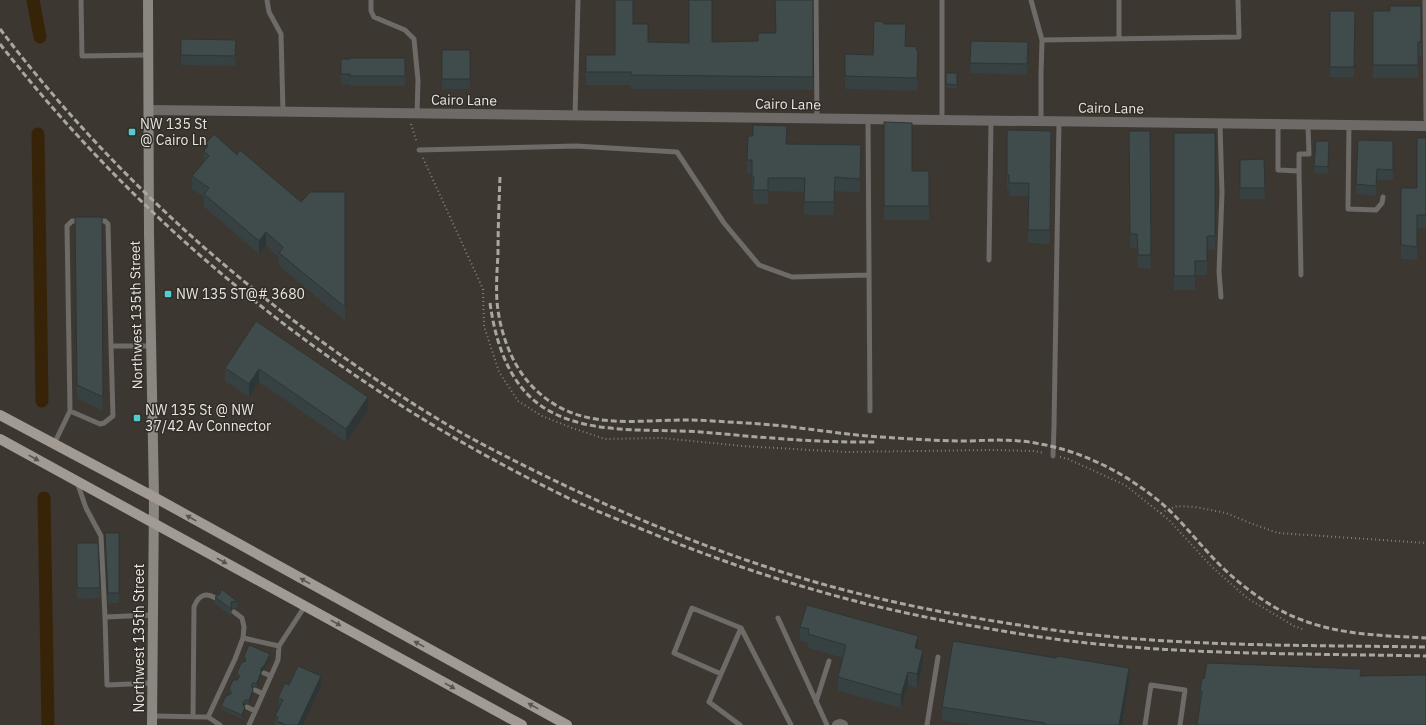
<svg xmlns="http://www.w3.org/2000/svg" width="1426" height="725" font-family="'IBM Plex Sans',sans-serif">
  <rect width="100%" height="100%" fill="#3c3730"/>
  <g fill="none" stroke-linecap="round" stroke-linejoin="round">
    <path stroke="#372408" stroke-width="13" d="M 33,0 L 40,37
      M 38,134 L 42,401
      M 44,498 L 48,725"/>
    <path stroke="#85817b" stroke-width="2" stroke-dasharray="1 3" stroke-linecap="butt" d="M 411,124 L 417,143
      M 423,158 L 483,289 L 484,326 L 499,372 L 518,401 L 542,416 L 572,428 L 605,439 L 662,438 L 742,446 L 845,452 L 992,450 L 1034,451 L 1044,453
      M 1060,457 L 1068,459 L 1125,485 L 1169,520 L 1211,566 L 1247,598 L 1294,626 L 1305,630
      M 1161,513 L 1177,506 L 1195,507 L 1226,513 L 1250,523 L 1278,533 L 1426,543"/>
    <path stroke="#6d6a67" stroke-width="5" d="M 81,0 L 82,56 L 148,55
      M 267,0 L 269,12 L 281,34 L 283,112
      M 371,0 L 371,11 L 374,17 L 405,30 L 414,39 L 418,80 L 417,114
      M 816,0 L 817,119
      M 1031,0 L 1042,40
      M 1425,0 L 1426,120
      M 1119,39 L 1119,0
      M 575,116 L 578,0
      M 868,119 L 870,411
      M 942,120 L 942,0
      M 1041,121 L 1041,74 L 1042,40 L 1239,37 L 1238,0
      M 1220,124 L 1222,193 L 1219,272 L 1221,297
      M 1278,124 L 1278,170 L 1299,171 L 1301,275
      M 1349,125 L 1348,209 L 1376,210 L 1382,203 L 1383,197
      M 419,150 L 576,146 L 677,152 L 724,223 L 759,265 L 792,277 L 869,275
      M 1299,171 L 1299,154 L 1309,154 L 1308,125
      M 95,221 L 105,221 L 108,224 L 111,346 L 151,346
      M 989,260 L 991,121
      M 70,411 L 100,424 L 104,423 L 113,416 L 111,346
      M 54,444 L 70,411 L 67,226 L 72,221 L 81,221
      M 1053,456 L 1054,426 L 1059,122
      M 77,482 L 86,508 L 101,536 L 105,617
      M 234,612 L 242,618 L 244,627 L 243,638
      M 778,618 L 827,725
      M 741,628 L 721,674 L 674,653 L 692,608 L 741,628 L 791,725
      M 264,673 L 271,676
      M 721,674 L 709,702 L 740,725
      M 153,683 L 107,685 L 105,617 L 153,615
      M 255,690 L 263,694
      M 816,702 L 829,661
      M 247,707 L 255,711
      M 152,716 L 208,717 L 235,659 L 243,638 L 279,646
      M 193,717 L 194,607 C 199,594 206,592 217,599
      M 208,717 L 220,725
      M 249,725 L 278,660 L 279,646 L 305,606
      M 927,725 L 938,657
      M 1145,725 L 1151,685 L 1185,690 L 1180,725"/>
    <path stroke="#6d6a67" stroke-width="10" d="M 149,110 L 1426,126
      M 837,725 L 840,724 L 843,725"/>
    <path stroke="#8a8680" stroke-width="10" d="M 148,0 L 149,234 L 154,497 L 152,725"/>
    <path stroke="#a19b94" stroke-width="10" d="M 0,415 L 154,497 L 567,725
      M 0,439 L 522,725"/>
    <path stroke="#aaa6a0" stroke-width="3" stroke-dasharray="6 3" stroke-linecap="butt" d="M 0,29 C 120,187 272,318 441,421 C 471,439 503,455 535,471 C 620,513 707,549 798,577 C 881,602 967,618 1053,630 C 1176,647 1302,645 1426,647
      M 0,44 C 146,231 337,384 550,489 C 579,504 609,516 639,528 C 697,552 755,573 815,590 C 883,610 952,623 1021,634 C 1155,656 1291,653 1426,656
      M 500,177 C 499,203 498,229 498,254 C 497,270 496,286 497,302 C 500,334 513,370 538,392 C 581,431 634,420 686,420 C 705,420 725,422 745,423 C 791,425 835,434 881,437 C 911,439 940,441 970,441 C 992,440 1013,439 1035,443 C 1084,451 1130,475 1167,508 C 1187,527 1204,550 1224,569 C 1240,584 1257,597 1276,608 C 1325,635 1372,635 1426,638
      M 490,303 C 495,339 507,379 536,402 C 580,437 648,428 701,432 C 759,437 817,443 876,442"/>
  </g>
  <path fill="#374141" d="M 813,0 L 813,90 L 631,89 L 631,85 L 586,85 L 586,55 L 615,55 L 633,24 L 648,42 L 689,43 L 712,42 L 758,41 L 776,33 Z
    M 1421,6 L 1421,56 L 1418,56 L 1418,78 L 1373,78 L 1373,11 L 1390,11 Z
    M 1330,11 L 1355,11 L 1354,77 L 1330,77 Z
    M 884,24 L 905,46 L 918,50 L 917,91 L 845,89 L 845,76 L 873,55 Z
    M 181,39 L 236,40 L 235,66 L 181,65 Z
    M 971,41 L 1028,52 L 1027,75 L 970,73 Z
    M 442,50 L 470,50 L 470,89 L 442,89 Z
    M 405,58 L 405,86 L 350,86 L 350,84 L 341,85 L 341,59 Z
    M 946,73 L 957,73 L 957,88 L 946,88 Z
    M 884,122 L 912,171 L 929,171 L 929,220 L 884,220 Z
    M 1007,130 L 1051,131 L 1050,244 L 1028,243 L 1029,196 L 1009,196 L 1009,189 L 1007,189 Z
    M 1129,131 L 1150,131 L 1151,269 L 1138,268 L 1137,248 L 1130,248 Z
    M 1174,133 L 1215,133 L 1215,250 L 1207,250 L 1207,275 L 1195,275 L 1195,290 L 1174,290 Z
    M 748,136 L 786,144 L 861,145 L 860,193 L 835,191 L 834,215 L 804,215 L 805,192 L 768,191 L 768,204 L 753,204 L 753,191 L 752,191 L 752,173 L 747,173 Z
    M 1426,138 L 1426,228 L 1417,229 L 1417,260 L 1401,259 L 1401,188 L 1417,188 Z
    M 1393,141 L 1393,180 L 1377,180 L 1376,196 L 1356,194 L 1356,184 Z
    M 206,143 L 237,155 L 301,202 L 345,192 L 345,321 L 279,266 L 279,258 L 266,245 L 259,254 L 204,207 L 204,197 L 192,189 L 192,176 L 204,161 L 204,151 L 206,149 Z
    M 1329,148 L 1328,174 L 1314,173 L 1314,166 Z
    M 1264,159 L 1265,199 L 1240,199 L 1240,160 Z
    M 75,217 L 102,217 L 103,411 L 77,398 Z
    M 256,321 L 368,410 L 346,442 L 259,382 L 249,397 L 225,381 L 225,368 Z
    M 105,533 L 119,533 L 119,603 L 108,604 Z
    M 77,543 L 100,588 L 100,598 L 77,599 Z
    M 215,597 L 237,601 L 237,608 L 231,609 L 231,616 L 215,604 Z
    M 800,627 L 918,649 L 923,664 L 917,688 L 908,685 L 901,708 L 838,691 L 838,677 L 843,658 L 808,648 L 808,643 L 800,641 Z
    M 244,656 L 270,658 L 264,669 L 261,671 L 261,676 L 257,686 L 253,686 L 252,688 L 253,694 L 249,703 L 245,703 L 243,705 L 245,711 L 242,719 L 221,709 L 221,706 L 230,694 L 229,693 L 229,689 L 239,678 L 237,676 L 237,673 L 245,662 Z
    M 1361,676 L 1200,704 L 1200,691 Z
    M 1129,681 L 1122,725 L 972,725 L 942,720 L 942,707 Z
    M 289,685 L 321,686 L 303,725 L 275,725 L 275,716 L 279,709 L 278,698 Z"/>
  <path fill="#2d3535" d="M 266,232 L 266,245 L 259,254 L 259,241 Z
    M 259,369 L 259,382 L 249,397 L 249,384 Z
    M 368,397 L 368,410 L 346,442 L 346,429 Z
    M 918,636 L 918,649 L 915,648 Z
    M 923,650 L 923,664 L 917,688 L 917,674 Z
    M 270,654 L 270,658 L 264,669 L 261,671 L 261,668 Z
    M 1129,668 L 1129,681 L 1122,725 L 1119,725 Z
    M 261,672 L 261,676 L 257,686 L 257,683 Z
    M 908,672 L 908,685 L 901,708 L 901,695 Z
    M 321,676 L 321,686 L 303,725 L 298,725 Z
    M 253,690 L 253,694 L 249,703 L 249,700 Z
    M 245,707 L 245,711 L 242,719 L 242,715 Z"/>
  <path fill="#404c4c" stroke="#2d3535" d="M 615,0 L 633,0 L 633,24 L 648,24 L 648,42 L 689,43 L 689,0 L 712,0 L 712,42 L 758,41 L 758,33 L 776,33 L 775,0 L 813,0 L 813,77 L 631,75 L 631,72 L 586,72 L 586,55 L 615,55 Z
    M 1390,6 L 1421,6 L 1421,42 L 1418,42 L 1418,65 L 1373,65 L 1373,11 L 1390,11 Z
    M 1330,11 L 1355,11 L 1354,67 L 1330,67 Z
    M 874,21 L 884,22 L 884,24 L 906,24 L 905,46 L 917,47 L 916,50 L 918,50 L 917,78 L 845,76 L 845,54 L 873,55 Z
    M 181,39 L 236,40 L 235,56 L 181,55 Z
    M 971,41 L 1028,42 L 1027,64 L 970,63 Z
    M 442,50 L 470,50 L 470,79 L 442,79 Z
    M 350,58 L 405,58 L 405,76 L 350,76 L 350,74 L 341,74 L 341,59 L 350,59 Z
    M 946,73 L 957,73 L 957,85 L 946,84 Z
    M 884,122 L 912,123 L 912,171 L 929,171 L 929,206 L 884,206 Z
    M 753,125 L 787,126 L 786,144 L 861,145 L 860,179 L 835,177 L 834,202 L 804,202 L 805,178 L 768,178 L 768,190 L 753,190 L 754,177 L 752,177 L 752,160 L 747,160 L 748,136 L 753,136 Z
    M 1007,130 L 1051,131 L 1050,230 L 1028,230 L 1029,183 L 1009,183 L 1009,175 L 1007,175 Z
    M 1129,131 L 1150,131 L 1151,255 L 1138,255 L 1137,234 L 1130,234 Z
    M 1174,133 L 1215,133 L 1215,236 L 1207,236 L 1207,261 L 1195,261 L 1195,276 L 1174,276 Z
    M 214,134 L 237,155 L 240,150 L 301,202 L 310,192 L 345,192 L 345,307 L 279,253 L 283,247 L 266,232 L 259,241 L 204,194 L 209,188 L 192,176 L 209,156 L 204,151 L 208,146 L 206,143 Z
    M 1417,138 L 1426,138 L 1426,215 L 1417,215 L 1417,247 L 1401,245 L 1401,188 L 1417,188 Z
    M 1358,140 L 1393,141 L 1393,170 L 1377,169 L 1376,186 L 1356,184 Z
    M 1316,141 L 1329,141 L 1328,167 L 1314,166 Z
    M 1264,159 L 1265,188 L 1240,188 L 1240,160 Z
    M 75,217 L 102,217 L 103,397 L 77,385 Z
    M 256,321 L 368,397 L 346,429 L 259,369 L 249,384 L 225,368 Z
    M 105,533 L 119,533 L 119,593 L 108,593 Z
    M 77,543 L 98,543 L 100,588 L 77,588 Z
    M 221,589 L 237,601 L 231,602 L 231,609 L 215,597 L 220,594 Z
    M 807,605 L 918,636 L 915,648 L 923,650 L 917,674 L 908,672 L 901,695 L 838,677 L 846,645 L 808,634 L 809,629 L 800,627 Z
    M 953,641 L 1056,658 L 1057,656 L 1129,668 L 1119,725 L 1045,725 L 1045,723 L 942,707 Z
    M 249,645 L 270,654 L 264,666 L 261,668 L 261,672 L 257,683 L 253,683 L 251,685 L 253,690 L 249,700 L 245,700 L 243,702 L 243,705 L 245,707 L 242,715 L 221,706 L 226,696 L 231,694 L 231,691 L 229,689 L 233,680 L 237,680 L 239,678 L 239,675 L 237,673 L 241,663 L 246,661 L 244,656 Z
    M 1207,663 L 1361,669 L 1360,676 L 1426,675 L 1426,725 L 1197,725 L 1202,691 L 1200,691 L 1202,678 L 1204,679 Z
    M 298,666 L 321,676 L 298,725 L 286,725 L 277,721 L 278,717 L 275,716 L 283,700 L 278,698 L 285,683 L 289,685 Z"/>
  <defs><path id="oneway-solid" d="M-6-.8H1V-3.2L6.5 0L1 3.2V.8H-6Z"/></defs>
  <g fill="#59544c">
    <use href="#oneway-solid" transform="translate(34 458) rotate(29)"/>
    <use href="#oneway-solid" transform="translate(191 518) rotate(-151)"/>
    <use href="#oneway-solid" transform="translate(222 561) rotate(29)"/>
    <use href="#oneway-solid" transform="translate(305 581) rotate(-151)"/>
    <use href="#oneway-solid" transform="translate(336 623) rotate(29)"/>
    <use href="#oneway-solid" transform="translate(419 644) rotate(-151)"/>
    <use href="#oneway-solid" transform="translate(450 686) rotate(29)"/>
    <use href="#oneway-solid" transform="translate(533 706) rotate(-151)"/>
  </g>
  <g fill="#52cdcf" stroke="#322d26" stroke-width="1.5">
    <rect x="128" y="128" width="8" height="8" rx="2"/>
    <rect x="164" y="290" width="8" height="8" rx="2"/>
    <rect x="133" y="414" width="8" height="8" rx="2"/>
  </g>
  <g text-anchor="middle" stroke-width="3" stroke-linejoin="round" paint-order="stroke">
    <g font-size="14" fill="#e9e6e1" stroke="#322d26">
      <text transform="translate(464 100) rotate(1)" y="5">Cairo Lane</text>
      <text transform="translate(788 104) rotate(1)" y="5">Cairo Lane</text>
      <text transform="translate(1111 108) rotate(1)" y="5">Cairo Lane</text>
      <text transform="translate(136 315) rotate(-91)" y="5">Northwest 135th Street</text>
      <text transform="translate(139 638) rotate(-90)" y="5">Northwest 135th Street</text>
    </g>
    <g font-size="14" fill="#e9e6e1" stroke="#322d26" text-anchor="start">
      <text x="140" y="129">NW 135 St<tspan x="140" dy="16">@ Cairo Ln</tspan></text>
      <text x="176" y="299">NW 135 ST@# 3680</text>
      <text x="145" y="415">NW 135 St @ NW<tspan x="145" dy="16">37/42 Av Connector</tspan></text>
    </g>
  </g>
</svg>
